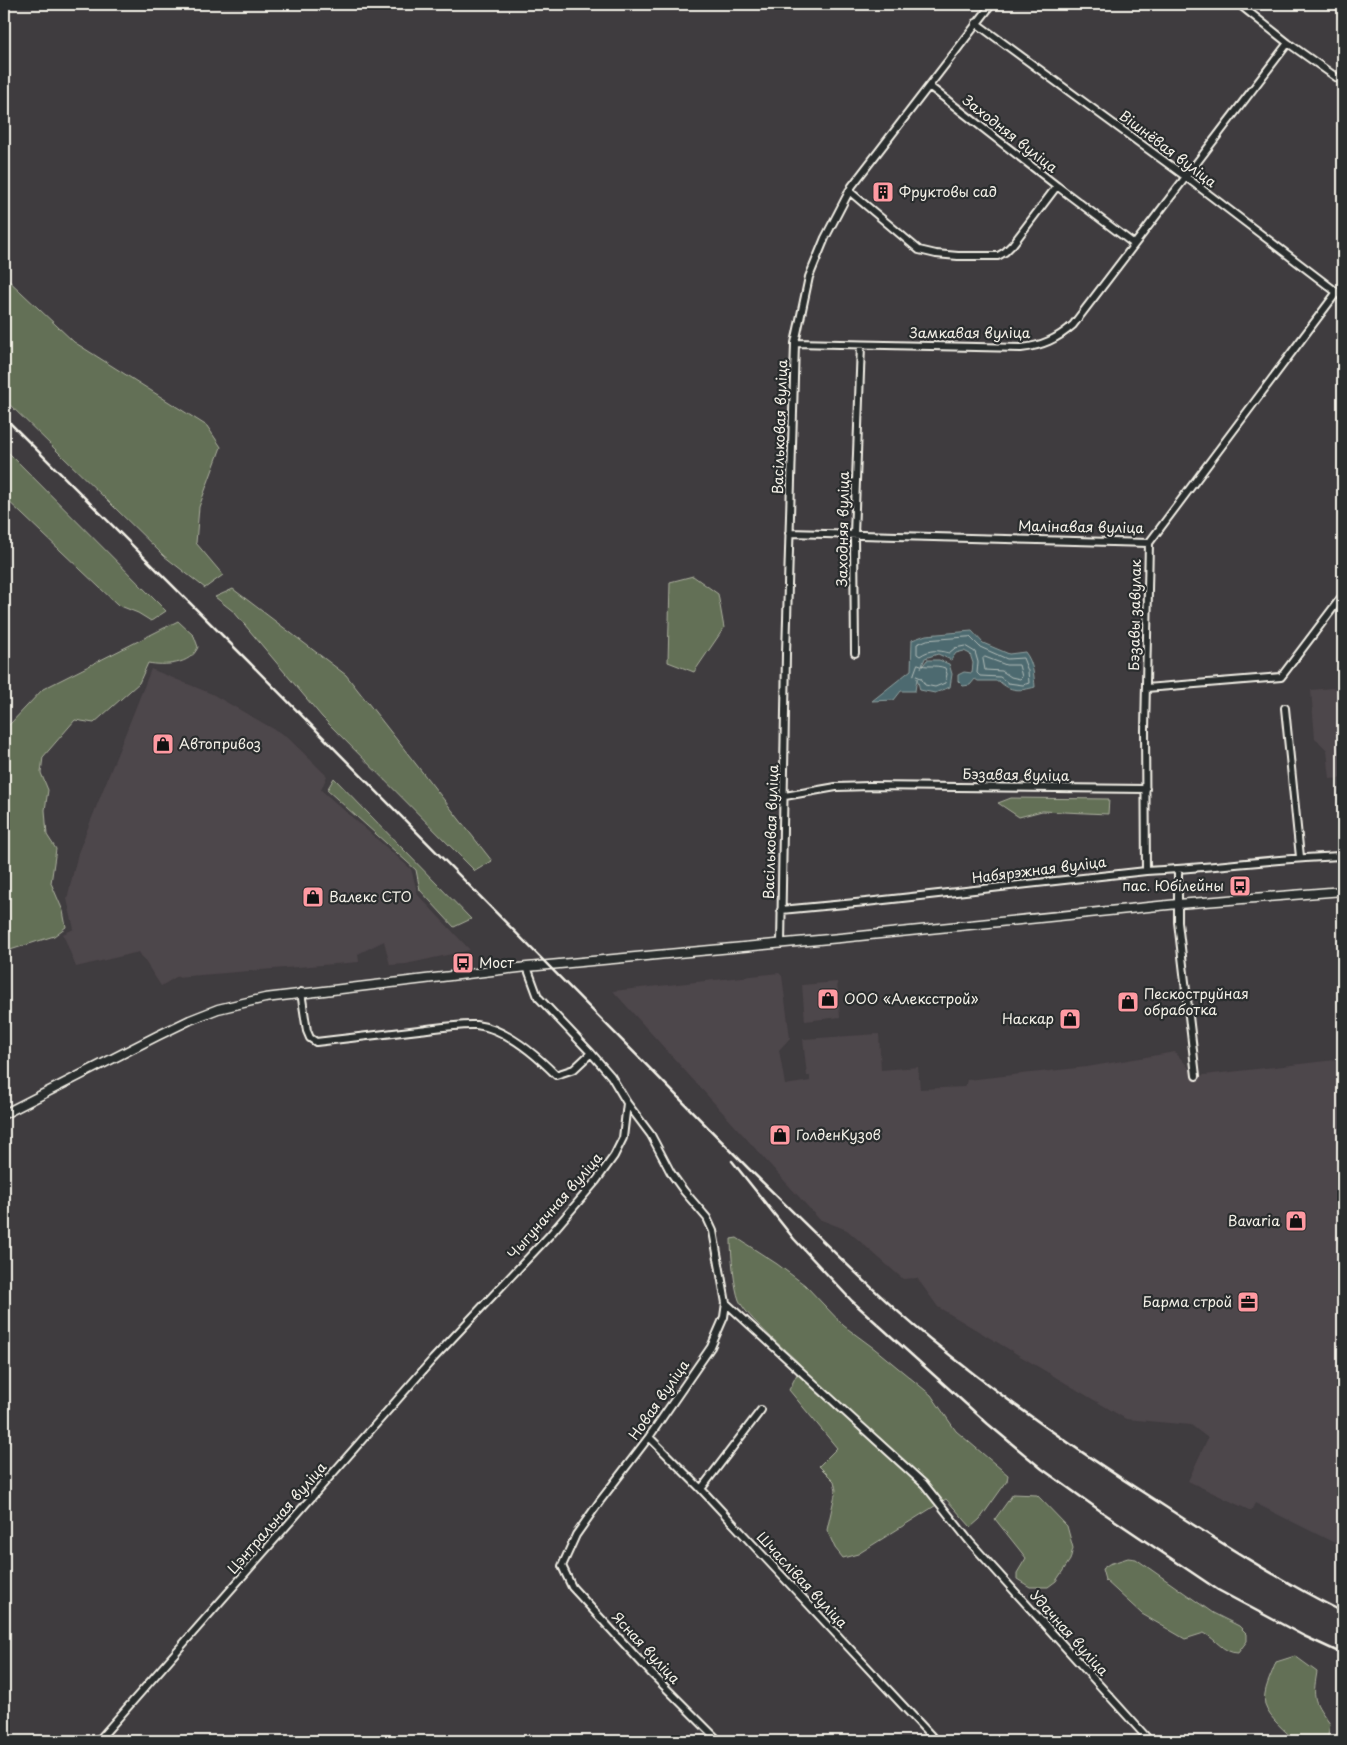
<svg xmlns="http://www.w3.org/2000/svg" width="1347" height="1745" font-family="'Playpen Sans',sans-serif">
  <rect width="100%" height="100%" fill="#3f3c3f"/>
  <filter id="ink" filterUnits="userSpaceOnUse"><feTurbulence type="fractalNoise" baseFrequency=".02" numOctaves="2"/><feDisplacementMap in="SourceGraphic" scale="10" xChannelSelector="R" yChannelSelector="G"/><feConvolveMatrix kernelMatrix="1 2 1 2 8 2 1 2 1" color-interpolation-filters="sRGB"/></filter>
  <g filter="url(#ink)">
    <path fill="#4e464b" d="M 151,669 L 212,694 L 286,736 L 327,776 L 321,790 L 411,869 L 418,895 L 470,950 L 406,964 L 390,965 L 384,941 L 358,954 L 359,962 L 176,977 L 161,986 L 139,952 L 76,967 L 63,934 L 74,929 L 67,899 L 78,853 Z
      M 1343,687 L 1343,778 L 1330,779 L 1327,750 L 1315,738 L 1311,690 Z
      M 779,973 L 782,976 L 790,1038 L 779,1050 L 785,1085 L 810,1081 L 810,1076 L 807,1076 L 803,1039 L 879,1034 L 881,1070 L 918,1067 L 920,1089 L 965,1087 L 967,1080 L 1087,1067 L 1175,1052 L 1196,1076 L 1343,1059 L 1343,1547 L 1255,1503 L 1251,1511 L 1188,1481 L 1208,1438 L 1191,1425 L 1126,1419 L 938,1307 L 917,1278 L 903,1279 L 847,1230 L 819,1219 L 613,991 Z
      M 837,982 L 840,1017 L 805,1021 L 802,985 Z"/>
    <path fill="#636f56" stroke="#acb09f" d="M 4,276 L 74,342 L 207,426 L 221,447 L 199,507 L 196,543 L 223,575 L 205,588 L 164,556 L 4,399 Z
      M 4,448 L 166,611 L 151,621 L 138,613 L 118,605 L 4,497 Z
      M 693,576 L 718,594 L 724,628 L 694,672 L 668,662 L 670,582 Z
      M 233,589 L 346,675 L 492,861 L 475,871 L 322,717 L 234,612 L 215,597 Z
      M 178,621 L 194,636 L 198,647 C 191,665 164,666 148,663 L 139,683 L 94,723 L 75,720 L 43,757 L 41,773 L 48,790 L 45,810 L 47,835 L 56,849 L 51,883 L 63,911 L 66,927 L 54,936 L 4,952 L 4,728 L 10,724 L 43,689 Z
      M 334,778 L 471,919 L 454,927 L 420,890 L 416,870 L 327,790 Z
      M 1011,798 L 1109,799 L 1108,814 L 1042,811 L 1019,817 L 998,803 Z
      M 737,1238 L 777,1264 L 805,1285 L 844,1326 L 875,1349 L 931,1395 L 956,1431 L 1008,1475 L 1007,1481 L 980,1519 L 971,1527 L 946,1499 L 858,1554 L 843,1558 L 835,1548 L 827,1530 L 836,1490 L 834,1481 L 819,1466 L 837,1448 L 789,1390 L 798,1372 L 800,1364 C 786,1350 746,1317 739,1300 C 734,1287 731,1254 731,1239 Z
      M 1013,1494 L 1037,1495 L 1067,1526 L 1073,1548 L 1070,1560 L 1056,1581 L 1048,1587 L 1030,1587 L 1017,1579 L 1017,1573 L 1026,1558 L 995,1519 Z
      M 1128,1558 L 1136,1559 L 1213,1613 L 1239,1626 L 1247,1634 L 1247,1641 L 1238,1653 C 1223,1653 1216,1639 1204,1633 L 1185,1639 L 1142,1614 L 1105,1580 L 1102,1569 L 1109,1564 Z
      M 1295,1656 L 1317,1672 C 1312,1700 1314,1701 1330,1724 L 1327,1741 L 1296,1741 C 1286,1732 1269,1718 1265,1705 C 1262,1691 1272,1674 1276,1662 Z"/>
    <path fill="#4d6b70" stroke="#90a1a0" d="M 972,631 L 983,643 L 1009,654 L 1025,652 C 1033,662 1034,675 1035,687 C 1021,691 1010,692 999,681 L 978,681 L 975,679 L 970,685 L 963,686 L 958,681 L 958,675 L 964,672 L 972,673 L 973,663 L 970,654 L 964,651 L 956,653 L 951,660 L 938,654 L 925,658 L 921,668 L 927,660 L 939,660 L 949,664 L 952,674 L 950,687 L 935,693 L 920,690 L 917,678 L 915,691 L 901,691 L 894,700 L 872,701 L 911,670 L 912,640 L 926,635 Z"/>
    <g fill="none" stroke-linecap="round" stroke-linejoin="round">
      <path stroke="#b1bbb8" stroke-width="1" d="M 970,637 L 980,647 L 1007,659 L 1023,658 L 1028,671 L 1029,683 L 1023,685 L 1008,683 L 1000,677 L 980,676 L 977,673 L 978,662 L 975,652 L 965,646 L 955,648 L 949,653 C 938,650 930,649 920,656 L 917,654 L 917,644 L 927,640 Z
        M 985,657 L 1006,665 L 1019,665 L 1022,677 L 1020,679 L 1011,677 L 1002,671 L 985,670 L 983,659 Z
        M 918,664 C 927,668 935,664 945,668 L 947,674 L 945,683 L 935,687 L 925,685 L 921,678 L 914,675 Z"/>
      <g stroke="#f4f1e8" stroke-width="10">
        <path id="minor" d="M 1239,4 L 1288,43 L 1343,82
          M 976,23 L 1186,177 L 1343,297
          M 1057,186 L 1134,244
          M 849,191 L 919,250 L 936,254 L 958,256 L 998,256 L 1005,252 L 1013,244 L 1057,186 L 929,86
          M 795,343 L 1021,348 C 1042,346 1057,339 1073,325 L 1288,43
          M 789,533 L 1149,543 L 1337,292
          M 855,653 L 854,535 L 861,345
          M 1146,688 L 1281,677 L 1343,595
          M 1285,708 L 1300,857
          M 785,796 L 836,787 L 870,786 L 1146,789
          M 1178,869 L 1178,922 L 1196,1076
          M 1146,871 L 1145,730 L 1149,543
          M 781,910 L 866,902 L 1146,871 C 1212,868 1277,858 1343,856
          M 781,944 L 786,654 L 795,343 L 809,277 L 825,238 L 852,186 L 992,4
          M 527,967 L 538,997 L 591,1053
          M 627,1103 L 651,1135 L 671,1173 L 684,1191 L 707,1218 L 713,1231 L 726,1303 L 724,1317 L 711,1347 L 649,1437 L 600,1501 L 576,1535 L 562,1566 L 572,1587 L 652,1674 L 719,1741
          M 726,1303 L 924,1484 L 970,1542 L 1150,1741
          M 649,1437 L 701,1489 L 936,1741
          M 701,1489 L 761,1410
          M 98,1741 L 433,1359 L 549,1236 L 596,1181 L 614,1156 L 623,1138 L 627,1103 L 611,1076 L 591,1053 L 574,1069 L 556,1075 C 536,1055 505,1028 476,1025 C 459,1024 436,1028 419,1030 C 384,1034 350,1038 316,1042 L 310,1038 L 307,1031 L 301,992"/>
      </g>
      <g stroke="#f4f1e8" stroke-width="11">
        <path id="tertiary" d="M 4,1114 L 157,1036 L 190,1020 L 218,1009 L 265,998 L 527,967 L 840,938 L 1178,904 L 1343,891"/>
      </g>
      <use href="#minor" stroke="#2a2d2e" stroke-width="6"/>
      <use href="#tertiary" stroke="#2a2d2e" stroke-width="8"/>
      <path stroke="#f4f1e8" stroke-width="2.5" d="M 4,417 L 247,660 L 748,1168 C 808,1226 866,1286 930,1339 C 1002,1398 1079,1452 1158,1502 C 1218,1541 1279,1580 1343,1612
        M 732,1161 L 794,1239 L 852,1301 L 988,1424 L 1042,1469 L 1102,1512 L 1218,1590 L 1304,1636 L 1343,1654"/>
    </g>
  </g>
  <defs>
    <g id="building-square" transform="scale(1.125)"><rect x="-9" y="-9" width="18" height="18" rx="4" fill="#ff9aa2" stroke="#2a2d2e"/><path d="M-4-6H4V6H1V3H-1V6H-4ZM-2.5-4.3h1.7v1.8h-1.7ZM.8-4.3h1.7v1.8H.8ZM-2.5-1h1.7V.8h-1.7ZM.8-1h1.7V.8H.8Z" fill="#111"/></g>
    <g id="shop-square" transform="scale(1.125)"><rect x="-9" y="-9" width="18" height="18" rx="4" fill="#ff9aa2" stroke="#2a2d2e"/><path d="M-5-2.5h2.3a2.7 3.5 0 0 1 5.4 0H5L5.5 6h-11ZM-1.5-2.5h3a1.5 2.3 0 0 0-3 0Z" fill="#111"/></g>
    <g id="bus-square" transform="scale(1.125)"><rect x="-9" y="-9" width="18" height="18" rx="4" fill="#ff9aa2" stroke="#2a2d2e"/><path d="M-5-6H5V4H4V6H2V4H-2V6H-4V4H-5ZM-3.5-4V0h7V-4ZM-3.5 1.2v1.5H-2V1.2ZM2 1.2v1.5H3.5V1.2Z" fill="#111"/></g>
    <g id="office-square" transform="scale(1.125)"><rect x="-9" y="-9" width="18" height="18" rx="4" fill="#ff9aa2" stroke="#2a2d2e"/><path d="M-6-3h4V-5.5h4V-3h4V5H-6ZM-1-4.5V-3h2v-1.5ZM-6 0V1H6V0Z" fill="#111"/></g>
  </defs>
  <g fill-rule="evenodd">
    <use href="#building-square" x="883" y="192"/>
    <use href="#shop-square" x="163" y="744"/>
    <use href="#bus-square" x="1240" y="886"/>
    <use href="#shop-square" x="313" y="897"/>
    <use href="#bus-square" x="463" y="963"/>
    <use href="#shop-square" x="828" y="999"/>
    <use href="#shop-square" x="1128" y="1002"/>
    <use href="#shop-square" x="1070" y="1019"/>
    <use href="#shop-square" x="780" y="1135"/>
    <use href="#shop-square" x="1296" y="1221"/>
    <use href="#office-square" x="1248" y="1302"/>
  </g>
  <g text-anchor="middle" stroke-width="4.5" stroke-linejoin="round" paint-order="stroke">
    <g font-size="14" fill="#f4f1e8" stroke="#2a2d2e">
      <text transform="translate(1010 134) rotate(38)" y="5">Заходняя вуліца</text>
      <text transform="translate(1168 149) rotate(37)" y="5">Вішнёвая вуліца</text>
      <text x="970" y="338">Замкавая вуліца</text>
      <text transform="translate(780 427) rotate(-88)" y="5">Васільковая вуліца</text>
      <text transform="translate(1081 527) rotate(1)" y="5">Малінавая вуліца</text>
      <text transform="translate(843 529) rotate(-89)" y="5">Заходняя вуліца</text>
      <text transform="translate(1135 615) rotate(-89)" y="5">Бэзавы завулак</text>
      <text transform="translate(1016 775) rotate(1)" y="5">Бэзавая вуліца</text>
      <text transform="translate(771 832) rotate(-88)" y="5">Васільковая вуліца</text>
      <text transform="translate(1039 870) rotate(-7)" y="5">Набярэжная вуліца</text>
      <text transform="translate(555 1206) rotate(-49)" y="5">Чыгуначная вуліца</text>
      <text transform="translate(659 1400) rotate(-55)" y="5">Новая вуліца</text>
      <text transform="translate(277 1518) rotate(-49)" y="5">Цэнтральная вуліца</text>
      <text transform="translate(802 1580) rotate(47)" y="5">Шчаслівая вуліца</text>
      <text transform="translate(1069 1633) rotate(48)" y="5">Удачная вуліца</text>
      <text transform="translate(646 1648) rotate(47)" y="5">Ясная вуліца</text>
    </g>
    <g font-size="14" fill="#f4f1e8" stroke="#2a2d2e" text-anchor="start">
      <text x="899" y="197">Фруктовы сад</text>
      <text x="179" y="749">Автопривоз</text>
      <text x="1224" y="891" text-anchor="end">пас. Юбілейны</text>
      <text x="329" y="902">Валекс СТО</text>
      <text x="479" y="968">Мост</text>
      <text x="1144" y="999">Пескоструйная<tspan x="1144" dy="16">обработка</tspan></text>
      <text x="844" y="1004">ООО «Алексстрой»</text>
      <text x="1054" y="1024" text-anchor="end">Наскар</text>
      <text x="796" y="1140">ГолденКузов</text>
      <text x="1280" y="1226" text-anchor="end">Bavaria</text>
      <text x="1232" y="1307" text-anchor="end">Барма строй</text>
    </g>
  </g>
  <rect width="1347" height="1745" fill="none" stroke="#2a2d2e" stroke-width="20"/>
  <rect x="10" y="10" width="1327" height="1725" fill="none" stroke="#f4f1e8" stroke-width="2" filter="url(#ink)"/>
</svg>
